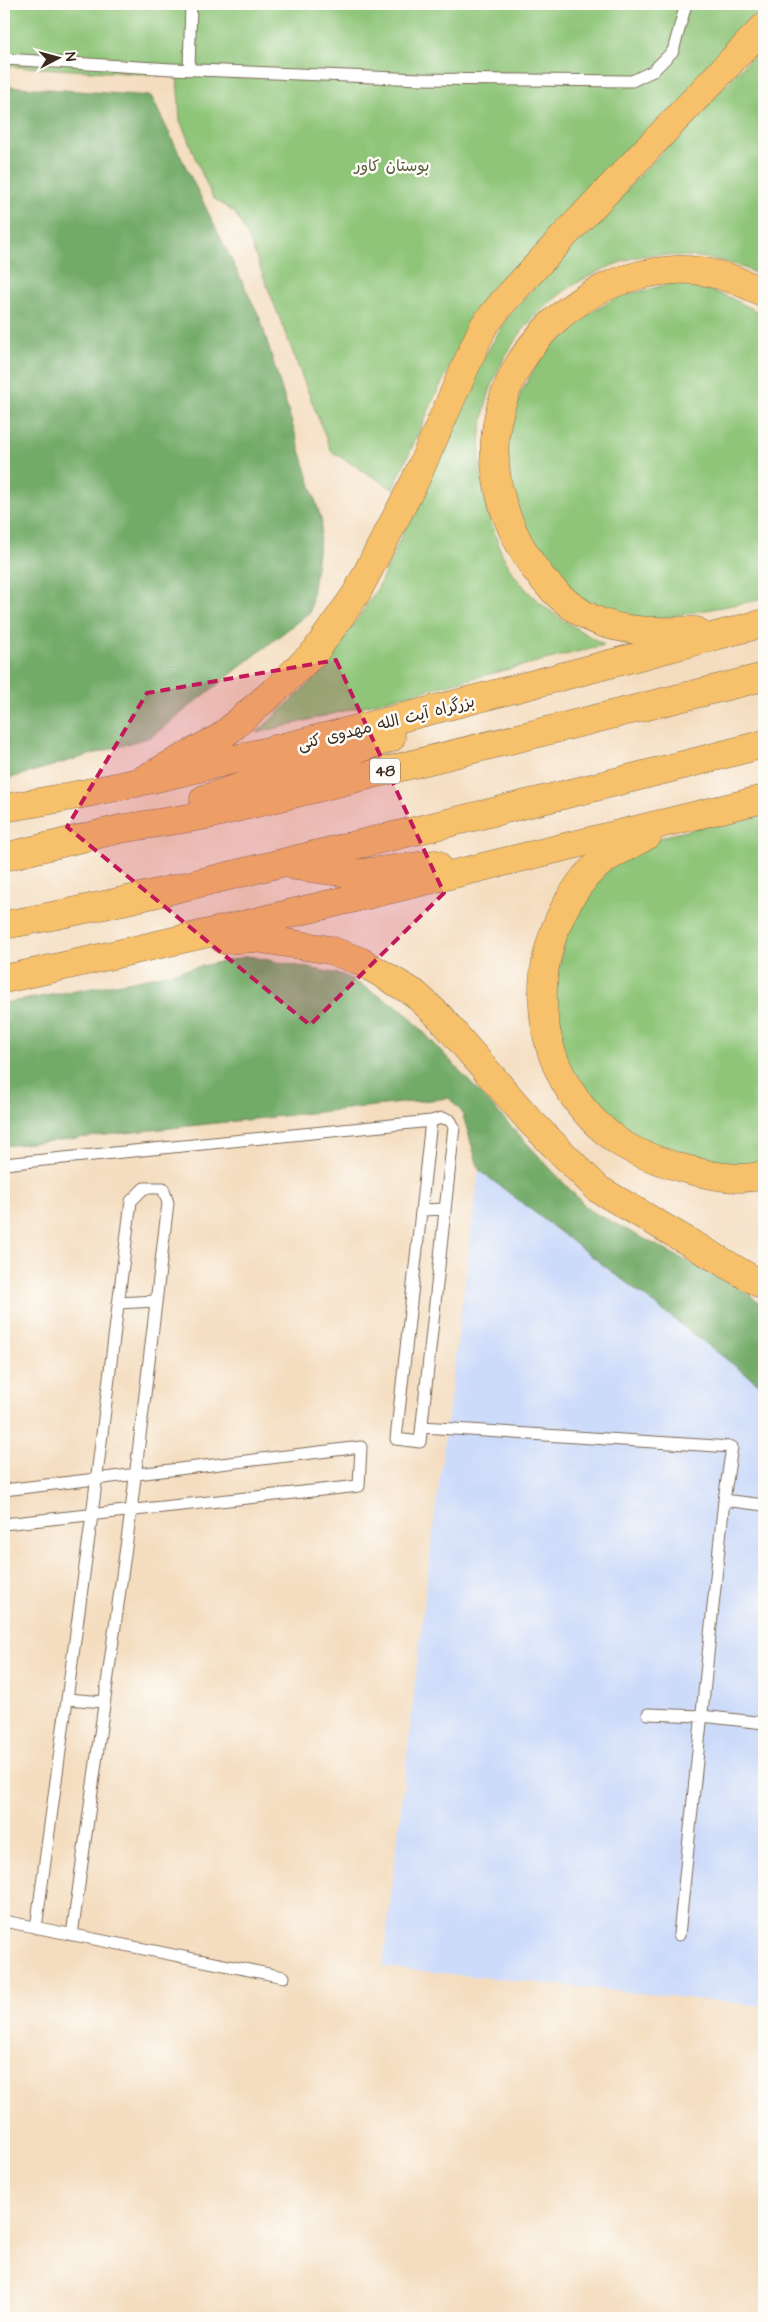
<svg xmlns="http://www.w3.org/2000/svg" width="768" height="2322" font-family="'Architects Daughter','Playpen Sans Arabic',sans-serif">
  <rect width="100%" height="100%" fill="#fdfcf7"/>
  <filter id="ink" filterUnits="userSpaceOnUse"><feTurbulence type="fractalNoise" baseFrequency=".02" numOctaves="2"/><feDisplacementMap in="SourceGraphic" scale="10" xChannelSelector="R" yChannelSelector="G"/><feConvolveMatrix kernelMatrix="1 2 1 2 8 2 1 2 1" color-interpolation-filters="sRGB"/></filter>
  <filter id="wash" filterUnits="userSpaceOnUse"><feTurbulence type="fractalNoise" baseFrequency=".0096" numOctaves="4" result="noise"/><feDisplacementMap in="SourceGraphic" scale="20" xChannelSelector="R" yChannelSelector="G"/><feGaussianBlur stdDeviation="1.12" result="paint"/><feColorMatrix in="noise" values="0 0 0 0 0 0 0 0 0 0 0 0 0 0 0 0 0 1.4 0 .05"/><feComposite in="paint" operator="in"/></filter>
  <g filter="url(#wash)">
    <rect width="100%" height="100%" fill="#f4ddbf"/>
    <path fill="#cddbfa" d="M 479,1170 L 764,1388 L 764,2006 L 383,1967 L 427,1578 Z"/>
    <path fill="#8ec578" stroke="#64784b" d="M 4,4 L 764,4 L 764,13 L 747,36 L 469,330 L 437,392 L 393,489 L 331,451 L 249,239 L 235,213 L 213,198 L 202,174 L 180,120 L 177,76 L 4,66 Z
      M 764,44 L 764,279 C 743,263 708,257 682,256 C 671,256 659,254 648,255 C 626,258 603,269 584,279 C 495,328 459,429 492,525 C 496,536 499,550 505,560 C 529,603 564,621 604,645 L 257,733 L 324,669 L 378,588 L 476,370 L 511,312 Z
      M 681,281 L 729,297 L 764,315 L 764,599 L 647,621 L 601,611 L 561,583 L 528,542 L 514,499 L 506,445 L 521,392 L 543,355 L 572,324 L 618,297 Z
      M 764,812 L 764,1162 L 737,1167 L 658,1154 L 581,1096 L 549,1015 L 571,908 L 624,854 L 665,836 Z"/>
    <path fill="#72aa68" stroke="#566a43" d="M 4,86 L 151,96 L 260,318 L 322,522 L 310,612 L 151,737 L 4,780 Z
      M 248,956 L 344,975 L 403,1010 L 589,1210 L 744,1291 L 764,1306 L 764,1388 L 479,1170 L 462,1112 L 449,1098 L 4,1146 L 4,1003 L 133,981 Z"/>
  </g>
  <g filter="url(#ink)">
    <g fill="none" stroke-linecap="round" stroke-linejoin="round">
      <g stroke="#7c6956" stroke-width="13">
        <path id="service" d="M 4,59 L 172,69 L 422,79 L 632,81 L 653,71 L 673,51 L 686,4
          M 189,69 L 191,4
          M 4,1164 L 431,1121 L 442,1118 L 450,1120 L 454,1127 L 420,1442 L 396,1439 L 431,1121
          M 422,1210 L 445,1209
          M 118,1303 L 156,1301
          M 422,1427 L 732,1447 L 724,1500 L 679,1935
          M 4,1490 L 361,1447 L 359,1486 L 4,1524
          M 724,1500 L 764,1505
          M 67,1699 L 104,1702
          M 648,1714 L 702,1716 L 764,1723
          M 4,1921 L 284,1977
          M 36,1928 L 92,1515 L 131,1201 L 144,1188 L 163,1188 L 168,1203 L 131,1511 L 72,1935"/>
      </g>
      <g stroke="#7c6956" stroke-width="29">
        <path id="trunk" d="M 696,631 C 665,631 633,633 603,623 C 573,613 543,584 527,557 C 505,521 492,482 495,439 C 502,348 584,274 674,270 C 705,268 737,279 764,293
          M 137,783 L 221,737 L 273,692 L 315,652 L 356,594 L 415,481 L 483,327 L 503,302 L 565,235 L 764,27
          M 204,799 L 391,738
          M 4,808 C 101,793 196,769 292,745 C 450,707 607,665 764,623
          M 648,835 C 626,848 602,857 585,877 C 518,961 531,1083 622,1144 C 640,1155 662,1162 682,1168 C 708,1175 737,1182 764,1175
          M 4,857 L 120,829 L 208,815 L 764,677
          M 295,866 L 354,874 L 436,864
          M 4,925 C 111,906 216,879 322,853 C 470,818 617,783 764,744
          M 224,940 L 256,938 L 330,950 L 360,961 L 414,993 L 440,1017 L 531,1122 L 598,1189 L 764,1286
          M 4,979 C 259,924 511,859 764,799"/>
      </g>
      <use href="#service" stroke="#fff" stroke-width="11"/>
      <use href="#trunk" stroke="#f7c06b" stroke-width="28"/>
    </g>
  </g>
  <path fill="#c2185b" fill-opacity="0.2" stroke="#c2185b" stroke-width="4" stroke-dasharray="10 6" stroke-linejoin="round" d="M 336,660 L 444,893 L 310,1025 L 67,827 L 147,693 Z"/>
  <g text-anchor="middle" stroke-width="5" stroke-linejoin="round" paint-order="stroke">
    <rect fill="#fdfcf7" stroke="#75695f" stroke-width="1" x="370" y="758.5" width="30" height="25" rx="4"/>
    <g font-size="15" font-weight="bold" fill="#3b2a1e">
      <text x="385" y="776">48</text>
    </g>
    <g font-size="16" fill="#545839" stroke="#fdfcf7">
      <text x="392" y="171">بوستان کاور</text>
    </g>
    <g font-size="16" fill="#3b2a1e" stroke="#fdfcf7">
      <text transform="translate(386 722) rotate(-14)" y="6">بزرگراه آیت الله مهدوی کنی</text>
    </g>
  </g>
  <rect width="768" height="2322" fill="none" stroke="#fdfcf7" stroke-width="20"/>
  <g transform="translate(58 58) rotate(84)" stroke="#fdfcf7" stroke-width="4" paint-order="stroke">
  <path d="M0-4L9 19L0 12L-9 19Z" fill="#3b2a1e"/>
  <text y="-8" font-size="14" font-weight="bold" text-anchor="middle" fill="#3b2a1e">N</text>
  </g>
</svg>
